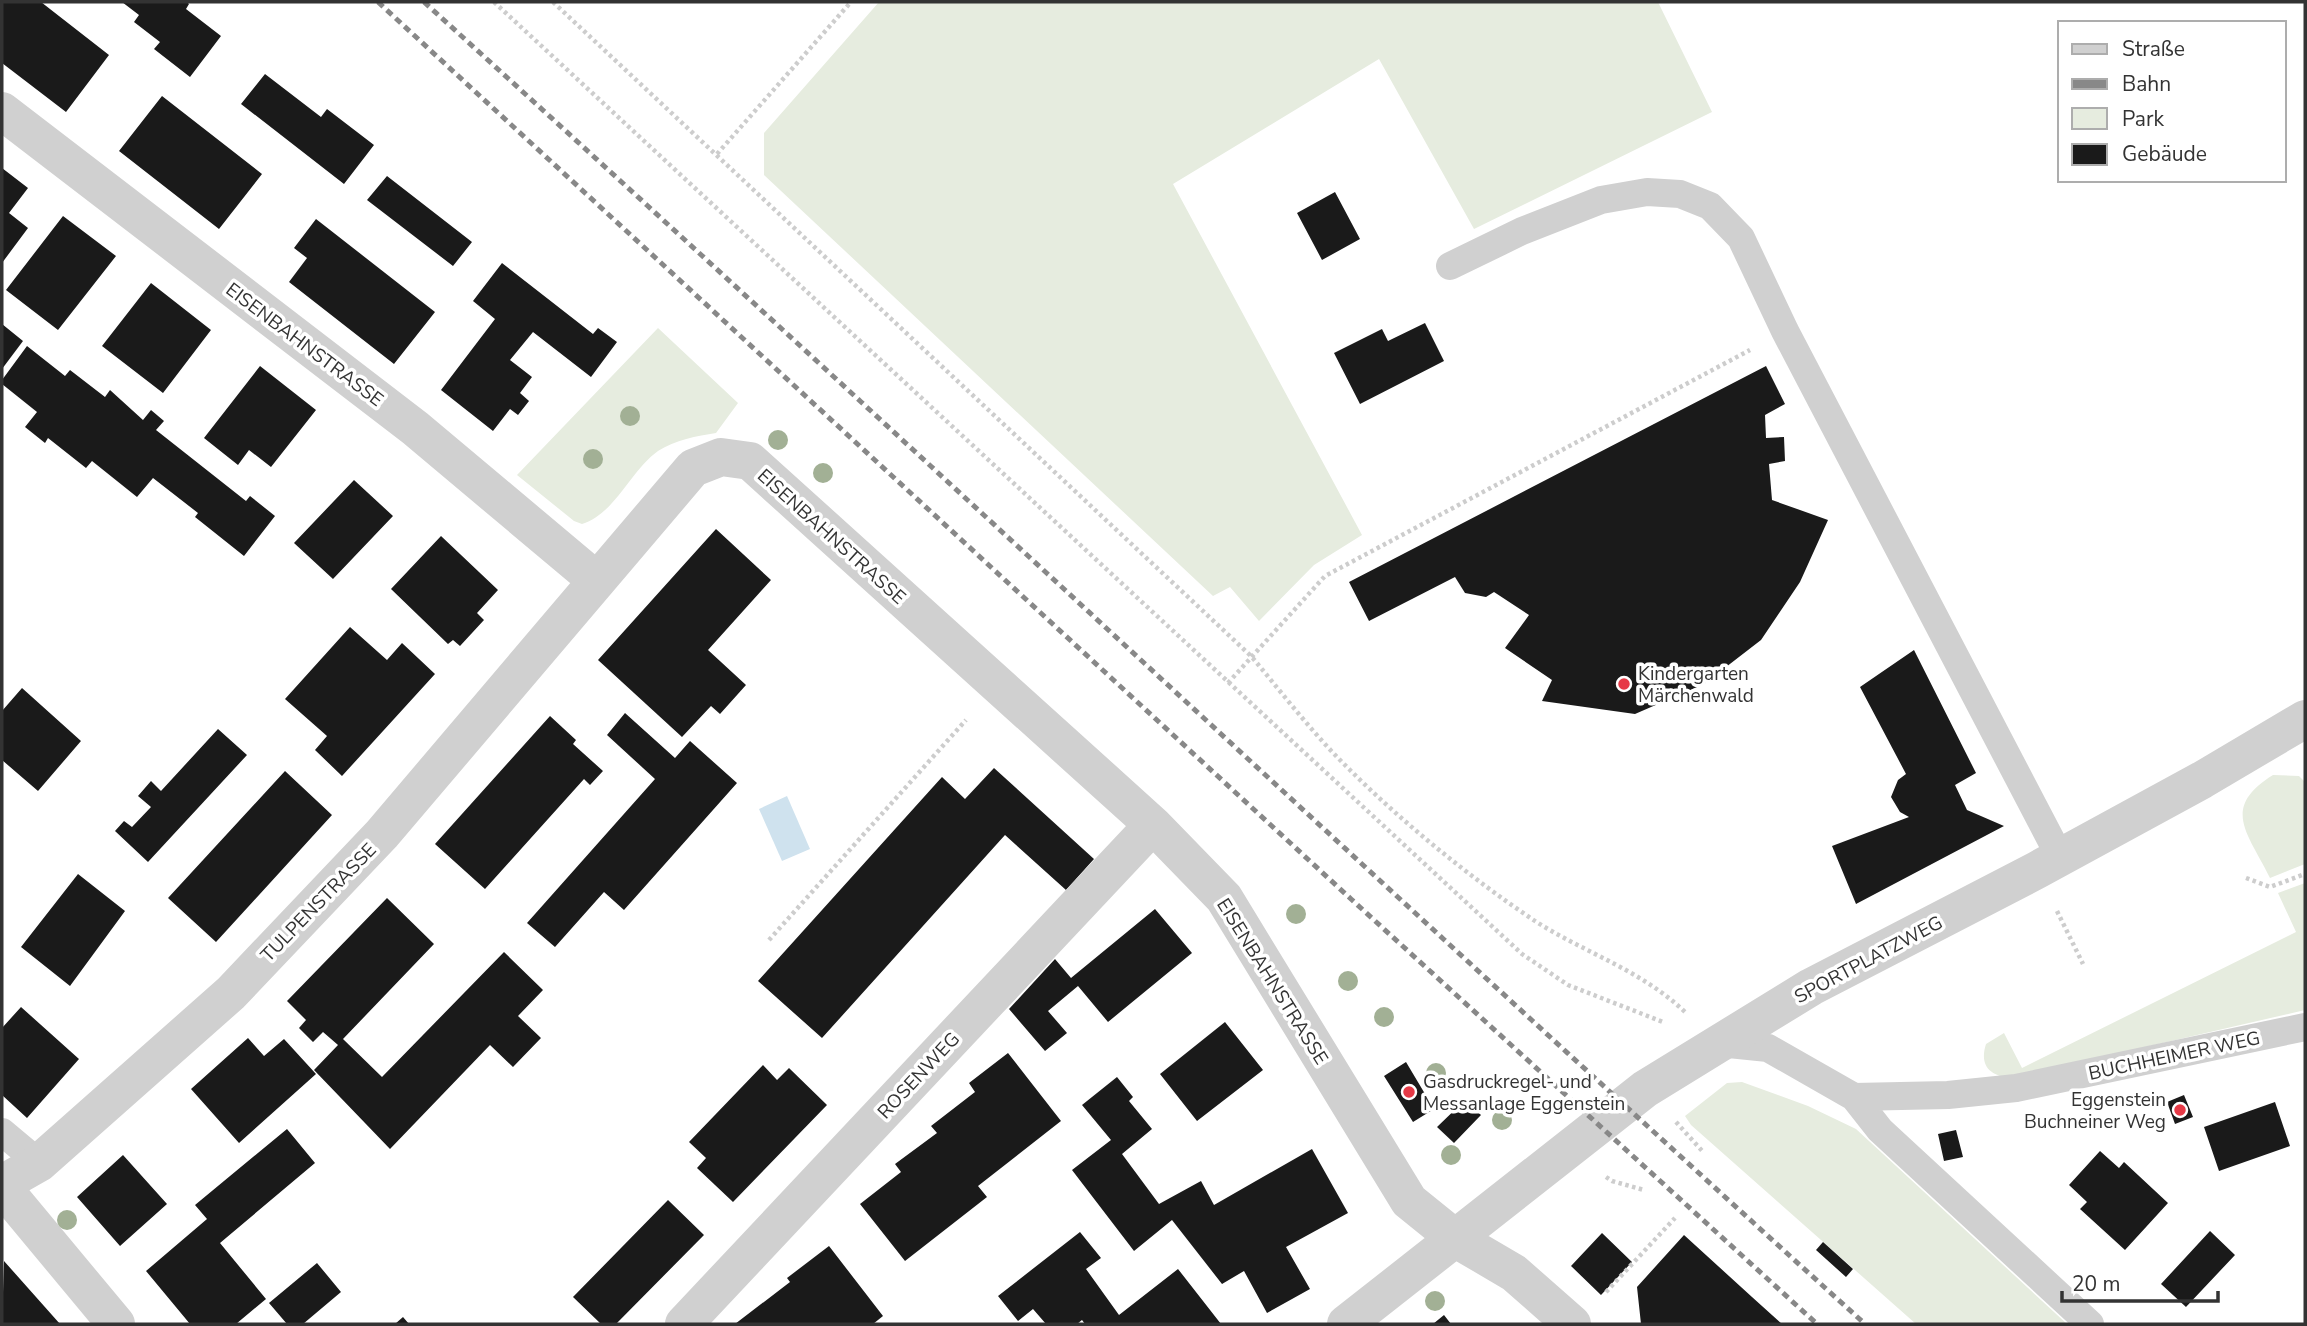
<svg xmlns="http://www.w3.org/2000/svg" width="2307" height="1326" font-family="'Nunito Sans',sans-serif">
  <rect width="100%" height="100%" fill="#fff"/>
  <path fill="#e6ecdf" d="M 879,2 L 1658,2 L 1712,112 L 1474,229 L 1379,59 L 1173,184 L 1362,535 L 1314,565 L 1259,621 L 1230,587 L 1213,596 L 764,175 L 764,133 Z
    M 658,328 L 738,403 L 716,433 C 697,436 675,440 658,451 C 630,471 616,513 582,524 L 574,521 L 517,475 Z
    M 2273,775 L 2299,776 L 2305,782 L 2305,864 L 2270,878 C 2248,833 2220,808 2273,775 Z
    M 2305,883 L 2305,1010 L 2012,1078 C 1990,1076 1979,1066 1986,1044 L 2004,1033 L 2022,1068 L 2296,932 L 2278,893 Z
    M 1742,1082 L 1808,1106 L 1856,1129 L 2067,1324 L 1916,1324 L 1691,1125 L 1685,1116 L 1727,1083 Z"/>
  <path fill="#cfe2ee" d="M 787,796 L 810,849 L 782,861 L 759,809 Z"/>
  <path fill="#1a1a1a" d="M 2,2 L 41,2 L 109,55 L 66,112 L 2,63 Z
    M 122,2 L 187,2 L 189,4 L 186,9 L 221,36 L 190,77 L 154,49 L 160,42 L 134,22 L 139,15 Z
    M 265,74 L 321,117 L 327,109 L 374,145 L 344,184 L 241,104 Z
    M 162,96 L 262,174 L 219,229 L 119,151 Z
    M 2,168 L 28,188 L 9,213 L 28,228 L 2,263 Z
    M 387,176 L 472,242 L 453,266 L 367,200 Z
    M 1335,192 L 1360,239 L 1322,260 L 1297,213 Z
    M 63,216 L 116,256 L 58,330 L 6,290 Z
    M 316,219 L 435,312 L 394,364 L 289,282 L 307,258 L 294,248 Z
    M 502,263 L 593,334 L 598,328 L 617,342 L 591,377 L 533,332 L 510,360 L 532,377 L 520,393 L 529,401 L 518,415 L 510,409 L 493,431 L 441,390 L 495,319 L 473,301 Z
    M 151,283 L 211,330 L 163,393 L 102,346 Z
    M 1425,323 L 1444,361 L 1360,404 L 1334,353 L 1382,329 L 1388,341 Z
    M 2,324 L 23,341 L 2,369 Z
    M 27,346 L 65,376 L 70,370 L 105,397 L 110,390 L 143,420 L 151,410 L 164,421 L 156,430 L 246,501 L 250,496 L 275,516 L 244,556 L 195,517 L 198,513 L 153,478 L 137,497 L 92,461 L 86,468 L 48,438 L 45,443 L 25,427 L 37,412 L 2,384 L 2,380 Z
    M 260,366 L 316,410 L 271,467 L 249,450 L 238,465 L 204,438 Z
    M 1766,366 L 1785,404 L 1765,415 L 1766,438 L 1784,437 L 1785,461 L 1769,464 L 1772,500 L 1828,520 L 1800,582 L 1761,640 L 1704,684 L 1635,714 L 1542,701 L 1552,680 L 1505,648 L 1529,615 L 1494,592 L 1486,597 L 1465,593 L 1455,577 L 1369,621 L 1349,582 Z
    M 354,480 L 393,516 L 333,579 L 294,543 Z
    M 716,529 L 771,580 L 708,650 L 746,685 L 720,714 L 711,706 L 682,737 L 598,660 Z
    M 441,536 L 498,590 L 477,613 L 484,620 L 460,646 L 453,640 L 448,644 L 391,589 Z
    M 350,627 L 387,660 L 402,643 L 435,674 L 342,776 L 315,750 L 327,736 L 285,699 Z
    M 1914,650 L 1976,773 L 1955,785 L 1967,810 L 2004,826 L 1856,904 L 1832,846 L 1909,817 L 1900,812 L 1891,797 L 1898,780 L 1906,774 L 1860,687 Z
    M 22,688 L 81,741 L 38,791 L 2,760 L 2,711 Z
    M 625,713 L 675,758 L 690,741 L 737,783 L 624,910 L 604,892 L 555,947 L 527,923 L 655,779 L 607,735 Z
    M 550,716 L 576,740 L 573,744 L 603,771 L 590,785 L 584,779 L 485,889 L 435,844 Z
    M 218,729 L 247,755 L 148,862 L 115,831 L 124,821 L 132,827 L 151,807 L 138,796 L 151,781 L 161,791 Z
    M 994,768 L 1094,859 L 1066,890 L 1005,835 L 822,1038 L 758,981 L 942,777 L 965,799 Z
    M 285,771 L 332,815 L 216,942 L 168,898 Z
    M 78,874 L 125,911 L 70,986 L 21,947 Z
    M 387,898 L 434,944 L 343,1039 L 382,1077 L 504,952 L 543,990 L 518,1016 L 541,1038 L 513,1067 L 490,1045 L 390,1149 L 314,1070 L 338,1045 L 323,1032 L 313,1042 L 299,1028 L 306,1020 L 287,1001 Z
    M 1155,909 L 1192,953 L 1108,1022 L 1078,986 L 1048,1011 L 1067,1033 L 1045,1051 L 1009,1009 L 1055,959 L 1071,978 Z
    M 21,1007 L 79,1059 L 27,1118 L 2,1095 L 2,1028 Z
    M 1225,1022 L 1263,1070 L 1197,1121 L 1160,1074 Z
    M 248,1038 L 264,1056 L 284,1039 L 316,1074 L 239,1143 L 191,1089 Z
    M 1008,1053 L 1061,1121 L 978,1186 L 987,1197 L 905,1261 L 860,1204 L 901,1172 L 895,1164 L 937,1133 L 931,1126 L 975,1092 L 969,1083 Z
    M 1406,1062 L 1434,1109 L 1413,1122 L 1384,1076 Z
    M 763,1065 L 777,1080 L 789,1068 L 827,1105 L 733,1202 L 697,1168 L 706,1158 L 689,1142 Z
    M 1117,1077 L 1133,1097 L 1129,1101 L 1152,1129 L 1122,1154 L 1159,1204 L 1201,1181 L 1214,1205 L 1312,1149 L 1348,1213 L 1286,1247 L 1310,1289 L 1267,1313 L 1244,1271 L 1222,1284 L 1172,1220 L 1134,1251 L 1072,1170 L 1111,1140 L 1082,1105 Z
    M 2184,1095 L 2193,1117 L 2175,1124 L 2167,1102 Z
    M 1465,1100 L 1481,1115 L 1454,1143 L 1437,1127 Z
    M 2275,1102 L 2290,1146 L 2219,1171 L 2204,1127 Z
    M 287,1129 L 315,1163 L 220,1243 L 266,1299 L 236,1324 L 190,1324 L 146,1271 L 207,1219 L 195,1205 Z
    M 1956,1130 L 1963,1157 L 1944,1161 L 1938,1134 Z
    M 2100,1151 L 2119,1168 L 2124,1162 L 2168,1203 L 2125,1250 L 2080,1209 L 2087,1202 L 2069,1185 Z
    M 123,1155 L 167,1204 L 120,1246 L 77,1197 Z
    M 668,1200 L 704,1235 L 616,1324 L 601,1324 L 573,1297 Z
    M 2210,1231 L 2235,1255 L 2186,1307 L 2161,1284 Z
    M 1080,1232 L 1101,1258 L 1086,1269 L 1119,1315 L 1178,1269 L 1221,1324 L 1085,1324 L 1082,1320 L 1077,1324 L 1046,1324 L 1033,1309 L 1018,1321 L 998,1296 Z
    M 1602,1233 L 1632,1262 L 1601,1295 L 1571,1266 Z
    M 1684,1235 L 1752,1297 L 1782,1324 L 1641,1324 L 1637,1287 Z
    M 1823,1242 L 1853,1269 L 1846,1277 L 1816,1250 Z
    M 829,1246 L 883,1316 L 873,1324 L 735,1324 L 790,1282 L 787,1278 Z
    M 4,1261 L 60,1324 L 2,1324 Z
    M 317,1263 L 341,1292 L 303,1324 L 287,1324 L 269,1303 Z
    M 1444,1315 L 1451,1324 L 1433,1324 Z
    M 403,1317 L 409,1324 L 395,1324 Z"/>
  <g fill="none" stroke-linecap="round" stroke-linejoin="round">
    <path stroke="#cdcdcd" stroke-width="4.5" stroke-dasharray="3.5 3.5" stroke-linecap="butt" d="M 494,2 L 1522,954 L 1568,985 L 1663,1022
      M 553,2 L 1251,656 C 1283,694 1314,735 1349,769 C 1403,823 1472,879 1535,921 C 1585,953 1641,970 1685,1012
      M 717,154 L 851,2
      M 1228,683 L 1325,576 L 1750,350
      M 2246,878 L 2270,887 L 2305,874
      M 2057,911 L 2083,964
      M 769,940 L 966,720
      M 1676,1122 L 1704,1153
      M 1606,1177 L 1612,1181 L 1644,1190
      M 1606,1292 L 1675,1218"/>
    <path stroke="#d0d0d0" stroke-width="28" d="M 1450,266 L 1522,231 L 1601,200 L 1647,192 L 1680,194 L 1710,206 L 1741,238 L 1785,331 L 2060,857
      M 1719,1043 L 1768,1048 L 1854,1097 L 1948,1095 L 2016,1088 L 2305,1027
      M 1854,1097 L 1880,1130 L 2090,1324
      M 2,1132 L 39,1163"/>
    <path stroke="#d0d0d0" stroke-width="38" d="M 2,111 L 415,428 L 596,580
      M 2,1184 L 39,1163 L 231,993 L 382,834 L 693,468 L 721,457 L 750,461 L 1153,825 L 1224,898 L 1409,1201 L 1456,1239 L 1514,1273 L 1572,1324
      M 2,1187 L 116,1324
      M 684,1324 L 1153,825
      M 1346,1324 L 1645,1089 L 1811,987 L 2037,870 L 2202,780 L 2305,719"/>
    <path stroke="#888" stroke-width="5" stroke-dasharray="7 5" stroke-linecap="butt" d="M 378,2 L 1351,899 L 1817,1324
      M 424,2 C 907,440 1382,887 1865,1324"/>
  </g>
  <g fill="#a2b095">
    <circle cx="630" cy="416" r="10"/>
    <circle cx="778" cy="440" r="10"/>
    <circle cx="593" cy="459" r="10"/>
    <circle cx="823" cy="473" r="10"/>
    <circle cx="1296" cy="914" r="10"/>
    <circle cx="1348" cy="981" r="10"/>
    <circle cx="1384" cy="1017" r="10"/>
    <circle cx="1436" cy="1073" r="10"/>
    <circle cx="1502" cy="1120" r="10"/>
    <circle cx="1451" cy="1155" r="10"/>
    <circle cx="67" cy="1220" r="10"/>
    <circle cx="1435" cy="1301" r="10"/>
  </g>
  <g fill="#e63946" stroke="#fff" stroke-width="2.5">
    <circle cx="1624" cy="684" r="7"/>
    <circle cx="1409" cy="1092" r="7"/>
    <circle cx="2180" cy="1110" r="7"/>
  </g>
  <g text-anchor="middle" stroke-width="7" stroke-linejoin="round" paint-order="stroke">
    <g font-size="19" fill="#333" stroke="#fff">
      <text transform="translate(305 344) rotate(37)" y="7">EISENBAHNSTRASSE</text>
      <text transform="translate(832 536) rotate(42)" y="7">EISENBAHNSTRASSE</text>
      <text transform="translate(318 902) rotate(-46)" y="7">TULPENSTRASSE</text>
      <text transform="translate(1868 959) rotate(-28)" y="7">SPORTPLATZWEG</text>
      <text transform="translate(1273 981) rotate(58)" y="7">EISENBAHNSTRASSE</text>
      <text transform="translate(2174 1055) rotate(-12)" y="7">BUCHHEIMER WEG</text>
      <text transform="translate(918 1075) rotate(-47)" y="7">ROSENWEG</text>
    </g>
    <g font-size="19" fill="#333" stroke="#fff" text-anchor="start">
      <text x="1638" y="680">Kindergarten<tspan x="1638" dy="22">Märchenwald</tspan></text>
      <text x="1423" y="1088">Gasdruckregel- und<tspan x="1423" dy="22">Messanlage Eggenstein</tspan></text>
      <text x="2166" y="1106" text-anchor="end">Eggenstein<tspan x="2166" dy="22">Buchneiner Weg</tspan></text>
    </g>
  </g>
  <rect width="2307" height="1326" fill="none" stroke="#333333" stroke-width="7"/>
  <rect x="2058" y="21" width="228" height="161" fill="#ffffff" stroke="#adadad" stroke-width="2"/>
  <rect x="2072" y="44" width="35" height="10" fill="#d0d0d0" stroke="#adadad" stroke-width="2"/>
  <text x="2122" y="56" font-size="21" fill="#333333">Straße</text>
  <rect x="2072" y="79" width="35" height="10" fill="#888888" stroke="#adadad" stroke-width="2"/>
  <text x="2122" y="91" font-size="21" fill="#333333">Bahn</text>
  <rect x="2072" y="108" width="35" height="21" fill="#e6ecdf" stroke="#adadad" stroke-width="2"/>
  <text x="2122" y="126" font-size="21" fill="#333333">Park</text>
  <rect x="2072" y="144" width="35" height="21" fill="#1a1a1a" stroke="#adadad" stroke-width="2"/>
  <text x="2122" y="161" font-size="21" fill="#333333">Gebäude</text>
  <path d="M2062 1291v10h156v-10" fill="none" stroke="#333333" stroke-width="3.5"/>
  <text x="2072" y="1291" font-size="21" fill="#333333" stroke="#ffffff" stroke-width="5" paint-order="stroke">20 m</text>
</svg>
